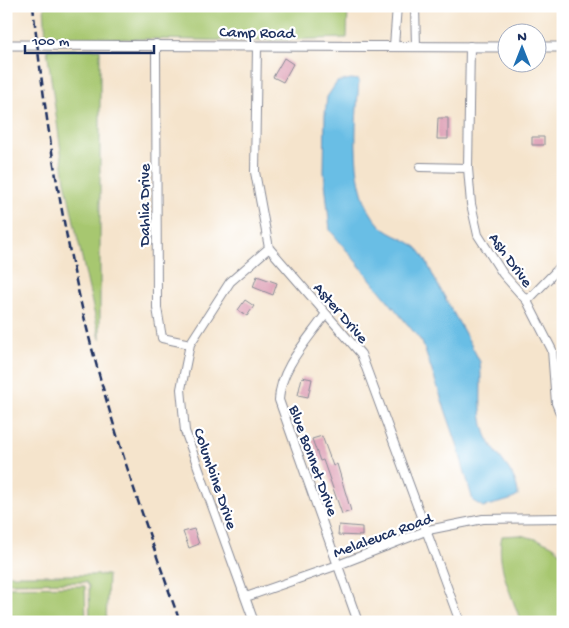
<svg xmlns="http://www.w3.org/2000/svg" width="569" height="628" font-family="'Gochi Hand',sans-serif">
  <rect width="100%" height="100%" fill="#fff"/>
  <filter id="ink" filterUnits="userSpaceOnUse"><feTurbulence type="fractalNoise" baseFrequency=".02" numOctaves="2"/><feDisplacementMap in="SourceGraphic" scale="10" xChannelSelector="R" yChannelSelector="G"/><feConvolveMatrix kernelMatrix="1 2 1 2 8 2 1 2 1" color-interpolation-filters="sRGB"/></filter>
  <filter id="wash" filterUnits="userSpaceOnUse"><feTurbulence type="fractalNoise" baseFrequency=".0096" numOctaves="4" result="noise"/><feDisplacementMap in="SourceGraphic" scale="20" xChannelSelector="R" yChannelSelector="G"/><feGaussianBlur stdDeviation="1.12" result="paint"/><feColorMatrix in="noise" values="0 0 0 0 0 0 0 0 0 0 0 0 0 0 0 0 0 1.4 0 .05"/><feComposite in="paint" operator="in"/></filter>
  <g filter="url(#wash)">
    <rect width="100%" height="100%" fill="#f5e4cc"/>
    <path fill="#a7c76f" stroke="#617b66" d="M 44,6 L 348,6 L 347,38 L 248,41 L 156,39 L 46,39 Z
      M 47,49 L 100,49 L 100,339 L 65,181 Z
      M 520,535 C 535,539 557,542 563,557 L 563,622 L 521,622 C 512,596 495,563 502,536 Z
      M 6,575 L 108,575 L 106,622 L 90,622 L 89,586 L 86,582 L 6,583 Z
      M 85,586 L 86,622 L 6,622 L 6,587 Z"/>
    <path fill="#69bee5" stroke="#4276a2" d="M 351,79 L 359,80 C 356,122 348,192 379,224 C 391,238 412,238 422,254 C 428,263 432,275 438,285 C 452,311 467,336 480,362 C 483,386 477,412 486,435 C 495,457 518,471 518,496 L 510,500 L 483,507 L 473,501 L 456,441 L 422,342 L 330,230 L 324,172 L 325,115 L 327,97 L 337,82 Z"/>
    <g id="blocks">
      <path fill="#da95ad" d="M 284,58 L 293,64 L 283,82 L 273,77 Z
        M 438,118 L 448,118 L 448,139 L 437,139 Z
        M 532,137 L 544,137 L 544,145 L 532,145 Z
        M 257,276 L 277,283 L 273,295 L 253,287 Z
        M 245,300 L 254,306 L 247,316 L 238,310 Z
        M 302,377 L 312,379 L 308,397 L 298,395 Z
        M 322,436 L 333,466 L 337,464 L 351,511 L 342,514 L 323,460 L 320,461 L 312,439 Z
        M 339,525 L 362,527 L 362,536 L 338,535 Z
        M 194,529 L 199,544 L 189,548 L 183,532 Z"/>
    </g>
  </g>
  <g filter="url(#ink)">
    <use href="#blocks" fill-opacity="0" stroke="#888a95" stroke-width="1"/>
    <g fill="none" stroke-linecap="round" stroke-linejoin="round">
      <g stroke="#888a95" stroke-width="6">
        <path id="service" d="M 6,170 L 8,172 L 8,249 L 6,251"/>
      </g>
      <g stroke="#888a95" stroke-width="10">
        <path id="minor" d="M 415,6 L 416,46
          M 156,44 L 157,308 L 162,338 L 190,344
          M 394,46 L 397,6
          M 470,46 L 468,168 L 471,204 L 478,235 L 503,274 L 527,301 L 552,350 L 556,403 L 563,420
          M 257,47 L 255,172 L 269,248 L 361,354 L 460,622
          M 420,167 L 468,168
          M 527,301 L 563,264
          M 325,315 C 308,340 280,368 279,400 L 358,622
          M 246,597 L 338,565 L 428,530 L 483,519 L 563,518
          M 254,622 L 185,431 L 181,389 L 190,344 L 230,282 L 269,248"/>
      </g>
      <g stroke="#888a95" stroke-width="11">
        <path id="tertiary" d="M 6,45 L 506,47
          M 536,47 L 563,47"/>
      </g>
      <use href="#service" stroke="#fff" stroke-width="4"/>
      <use href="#minor" stroke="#fff" stroke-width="8"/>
      <use href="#tertiary" stroke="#fff" stroke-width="9"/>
      <path stroke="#1b2f5e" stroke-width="2.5" stroke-dasharray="8 4" stroke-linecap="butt" d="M 33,6 C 45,120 63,234 91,345 C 116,439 147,530 180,622"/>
    </g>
  </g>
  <g text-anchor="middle" stroke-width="4.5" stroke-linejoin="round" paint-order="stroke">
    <g font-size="16" fill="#1b2f5e" stroke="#fff">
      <text transform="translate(257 31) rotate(1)" y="6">Camp Road</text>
      <text transform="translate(143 205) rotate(-90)" y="6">Dahlia Drive</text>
      <text transform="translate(512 259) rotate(54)" y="6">Ash Drive</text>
      <text transform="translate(342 312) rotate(49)" y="6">Aster Drive</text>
      <text transform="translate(315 460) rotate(70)" y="6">Blue Bonnet Drive</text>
      <text transform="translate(217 478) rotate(71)" y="6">Columbine Drive</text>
      <text transform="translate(382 534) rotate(-20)" y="6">Melaleuca Road</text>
    </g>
  </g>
  <rect width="569" height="628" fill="none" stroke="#fff" stroke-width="25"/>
  <g transform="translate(522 48)"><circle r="24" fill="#ffffff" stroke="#a4acbf"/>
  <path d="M0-4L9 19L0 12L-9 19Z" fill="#1f6fb2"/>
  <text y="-8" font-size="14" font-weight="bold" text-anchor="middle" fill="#1b2f5e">N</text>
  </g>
  <path d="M25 45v8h129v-8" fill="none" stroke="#1b2f5e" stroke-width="2.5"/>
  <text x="32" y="45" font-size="15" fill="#1b2f5e" stroke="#ffffff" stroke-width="4" paint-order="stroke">100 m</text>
</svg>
